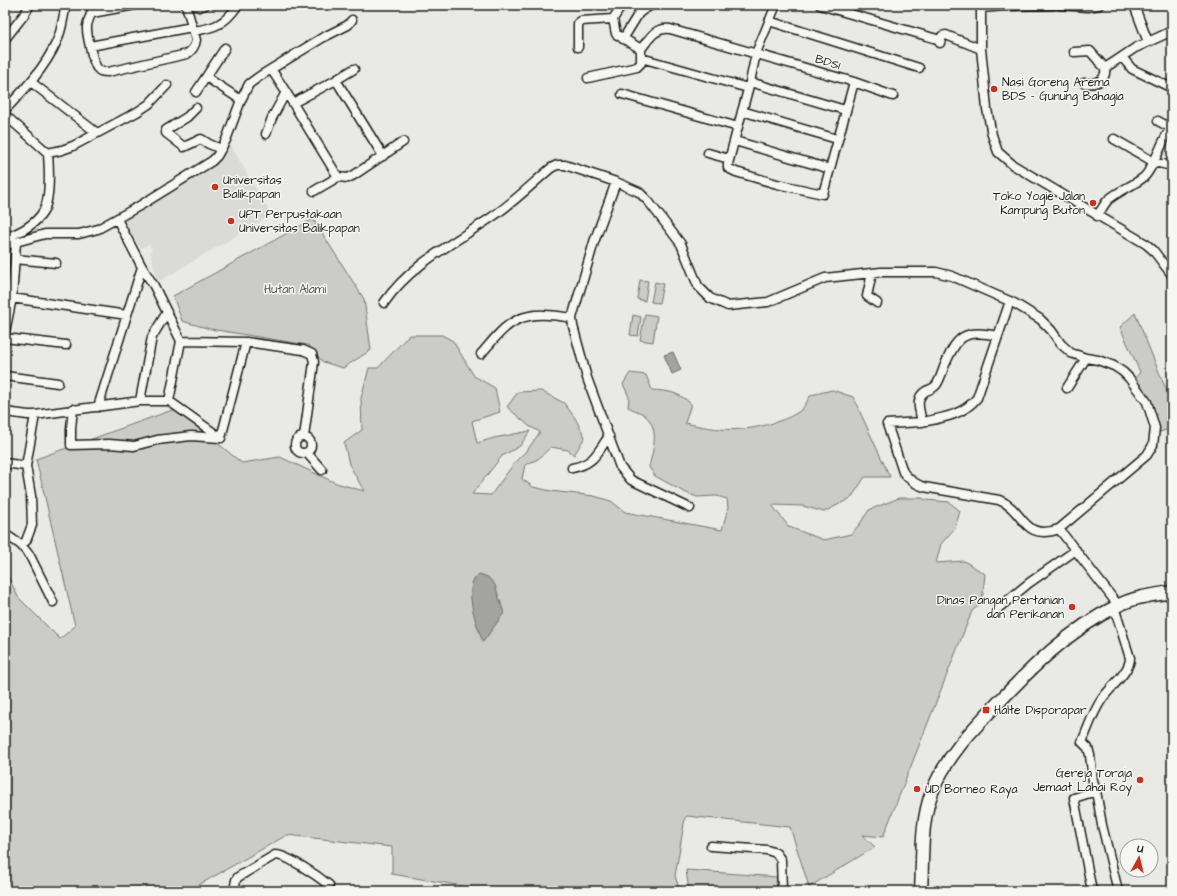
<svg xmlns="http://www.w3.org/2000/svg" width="1177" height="896" font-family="'Architects Daughter',sans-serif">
  <rect width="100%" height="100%" fill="#e9e9e5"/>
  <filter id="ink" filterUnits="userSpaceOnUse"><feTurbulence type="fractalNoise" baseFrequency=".025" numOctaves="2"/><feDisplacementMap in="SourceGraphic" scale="8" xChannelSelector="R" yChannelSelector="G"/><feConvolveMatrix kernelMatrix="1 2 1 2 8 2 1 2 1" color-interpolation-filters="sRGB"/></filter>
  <g filter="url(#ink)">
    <path fill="#dadad6" d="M 231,146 L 271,215 L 158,282 L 150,251 L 152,250 L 149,244 L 141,248 L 122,220 L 223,159 L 220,152 Z"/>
    <path fill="#cbcbc7" stroke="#747472" d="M 313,219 L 364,299 L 371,350 L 343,368 L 323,362 L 308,345 L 210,329 L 182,321 L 173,296 Z
      M 640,280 L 648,281 L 645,301 L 637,299 Z
      M 655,282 L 663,284 L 659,303 L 651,302 Z
      M 1135,313 L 1172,404 L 1172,428 L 1160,432 L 1151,401 L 1134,380 L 1140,372 L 1120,327 Z
      M 645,314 L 657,316 L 653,342 L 640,340 Z
      M 633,315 L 641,317 L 638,336 L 630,335 Z
      M 409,335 L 442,335 L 453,341 L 474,376 L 495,388 L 500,412 L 472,421 L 477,443 L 494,438 L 530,431 L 520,446 L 502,456 L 472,494 L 491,495 L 515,462 L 528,449 L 540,432 L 529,426 L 507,407 L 518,392 L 541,391 L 564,403 L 575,418 L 585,437 L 574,455 L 568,450 L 551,447 L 538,459 L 525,465 L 522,479 L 533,487 L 551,491 L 594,496 L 611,501 L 625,512 L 722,530 L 728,508 L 727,499 L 717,496 L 697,497 L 684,492 L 655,476 L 649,467 C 653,449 661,427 643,414 C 638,411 633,410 628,407 L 629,397 L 623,384 L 630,373 L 646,375 L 652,390 C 668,391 679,392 691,404 L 685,423 C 720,431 745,433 779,421 C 786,419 795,415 801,410 C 805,406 808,399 811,395 L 832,390 L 853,397 L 890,477 L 865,477 L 851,498 L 824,512 L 803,506 L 772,505 L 789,527 L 824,540 L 851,534 L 859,525 L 869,510 L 899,498 L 922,498 L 926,500 L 949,502 L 960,511 L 955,528 L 941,544 L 936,563 L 964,561 L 985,574 L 982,602 L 972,611 L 883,837 L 862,835 L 875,847 L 809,887 L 790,827 L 687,816 L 685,818 L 675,876 L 680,891 L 492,891 L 392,874 L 392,847 L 287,835 L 188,891 L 5,891 L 5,570 L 18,597 L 60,639 L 75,626 L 36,459 L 175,409 L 242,463 L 280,457 L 336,483 L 364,491 L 349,464 L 344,443 L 362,430 L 361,398 L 369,368 L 378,368 Z
      M 686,870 L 777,877 L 777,891 L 689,891 Z"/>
    <path fill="#a3a3a1" stroke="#6d6d6c" d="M 673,352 L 681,370 L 672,374 L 664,355 Z
      M 479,574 L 488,577 L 495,585 L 504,613 L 483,642 C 477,626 466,597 473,581 C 474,579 477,576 479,574 Z"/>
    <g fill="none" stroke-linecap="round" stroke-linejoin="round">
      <g stroke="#1c1c1c" stroke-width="11">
        <path id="minor" d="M 94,5 C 93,13 86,21 87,29 C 87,35 93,63 97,68 C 100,72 103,72 108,72 L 187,54 C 192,50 195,47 196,40 L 186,5
          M 193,5 L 199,7 L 205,5
          M 776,5 L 756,53 L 750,82 L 728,164 L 728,168 L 736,172 L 777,184 L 823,194 L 854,82
          M 820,5 L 937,39
          M 981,5 L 981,49 L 984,78 L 987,109 L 992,135 L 998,152 L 1013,165 L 1146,244 L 1153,250 L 1172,275
          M 1059,5 L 1088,7 L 1099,5
          M 1134,5 L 1148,42
          M 982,8 C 1005,5 1029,6 1053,5
          M 92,13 L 135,5
          M 613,19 L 616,34 L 641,49
          M 769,21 L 919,68
          M 193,31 C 215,28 225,24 238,5
          M 5,39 L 24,15 L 30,5
          M 623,39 L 639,13 L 643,10 L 652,5
          M 940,43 L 942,36 L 946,35 L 981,49
          M 90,46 L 192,27
          M 578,47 L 578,23 L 581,21 L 613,19 L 622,5
          M 1074,52 L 1090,51 L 1105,68
          M 1122,57 L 1132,69 L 1172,88
          M 271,69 L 286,92 L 338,177
          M 206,77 L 225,48
          M 588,78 L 637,67 L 641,63 L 641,58
          M 336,80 L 354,69
          M 31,82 L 97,133
          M 750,82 L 845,110
          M 1084,83 C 1095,85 1107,81 1105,68 L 1135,48 L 1172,31
          M 748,88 L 641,58 L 641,49 C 649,39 655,27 670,29 L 854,82 L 893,96
          M 196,92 L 206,77 L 241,100
          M 622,94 L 738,127
          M 293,103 L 336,80 L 383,156
          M 196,108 L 187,117 L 166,130 L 166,133 L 184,147 L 201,139 L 209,144 L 221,149
          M 5,110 C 25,89 45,68 57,41 C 62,30 63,17 66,5
          M 742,111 L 837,139
          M 5,115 L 48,153
          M 266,134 L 272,118 L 286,92
          M 1114,139 L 1154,162 L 1172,166
          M 735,141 L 830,169
          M 48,153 L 62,150 L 73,146 L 137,112 L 149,104 L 167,85
          M 708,153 L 729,159
          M 616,182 L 594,242 L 572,318 L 573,326 L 587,378 L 620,467 L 631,480 L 690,508
          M 314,191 L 338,177 L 348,178 L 354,175 L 403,142
          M 1097,216 C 1101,211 1104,204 1108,200 C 1118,191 1133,186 1144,177 C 1154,167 1161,143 1169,131 L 1169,127 L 1158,121
          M 117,219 L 142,267 L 154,286 L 181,341 L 246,342 L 303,350 L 312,354 L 314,362 L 304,437
          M 5,238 C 19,233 35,225 43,212 C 51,199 49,167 48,153
          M 5,245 L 45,234 L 79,234 L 98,229 L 141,205 L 212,161 L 217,156 L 226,140 L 241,100 L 249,84 L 260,76 L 322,38 L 348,25 L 352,20
          M 15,259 L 56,263
          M 872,273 L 867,296 L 877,303
          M 5,297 L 127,315
          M 384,303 C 411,264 454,243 492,217 C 513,203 532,184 551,168 L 557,165 L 565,165 L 616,182 L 639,192 L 649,202 L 681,244 L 698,286 L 710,298 L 728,306 L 768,302 L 825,278 L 881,272 L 936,272 L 952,276 L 1014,303 L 1040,319 L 1051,330 L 1061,344 L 1071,353 L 1086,358 L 1098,360 L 1114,366 L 1123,372 L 1129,378 L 1147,402 L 1155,428 L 1153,445 L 1147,455 L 1059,529 C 1022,542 1025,510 999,500 L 924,487 C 915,484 909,480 903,472 L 887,424 L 922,422
          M 5,332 L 12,298 L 16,242
          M 997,336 C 963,328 956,338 944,367 C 942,373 940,379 937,384 C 934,389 930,389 926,391 C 914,398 920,411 922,422 C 943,418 963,415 977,398 L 1010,301
          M 5,338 L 66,345
          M 481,354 C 491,343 502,327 517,320 C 533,312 554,315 572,318
          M 5,376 L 58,383
          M 1067,388 L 1086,358
          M 140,401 L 152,337 L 167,312
          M 169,401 L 181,341
          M 98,407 L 142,267
          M 73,409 L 71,428 L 71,445 L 109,444 L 134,446 L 157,440 L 191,436 L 220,438
          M 5,412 L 28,415 L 35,415 L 140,401 L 169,401 L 221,438
          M295 445a8 8 0 1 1 16 0a8 8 0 1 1-16 0Z
          M 221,438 L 246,342
          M 307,453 L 322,470
          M 5,463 L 26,466
          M 572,468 C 594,464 597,453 609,436
          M 1059,529 L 1118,605
          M 5,534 L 21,545 L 30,556 L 53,602
          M 21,545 L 26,541 L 32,525 L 31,496 L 26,466 L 35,415
          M 996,610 L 1029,583 L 1076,550
          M 1116,613 L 1130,658 C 1130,672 1110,687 1102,699 C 1093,712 1088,728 1082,742 L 1088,748 L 1090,755 L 1093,781 L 1096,791 L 1102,825 L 1118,891
          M 711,846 L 767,850 L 776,853 L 781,860 L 782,891
          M 234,891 L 236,880 L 238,877 L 275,855 C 288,855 319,877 329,885
          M 1092,891 L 1074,798 L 1096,791"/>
      </g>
      <g stroke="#1c1c1c" stroke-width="15">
        <path id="highway" d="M 921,891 C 923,858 920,823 932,792 C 946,757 970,732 996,705 C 1032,667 1069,630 1117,606 C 1134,597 1153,595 1172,592"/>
      </g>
      <use href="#minor" stroke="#f6f6f2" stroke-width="8"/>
      <use href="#highway" stroke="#f6f6f2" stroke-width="12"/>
    </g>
  </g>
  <g fill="#c8321e" stroke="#f6f6f2" stroke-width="1.5">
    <circle cx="994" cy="89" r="4"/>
    <circle cx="215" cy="187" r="4"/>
    <circle cx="1093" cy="203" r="4"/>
    <circle cx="231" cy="221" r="4"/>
    <circle cx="1072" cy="607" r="4"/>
    <rect x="982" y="706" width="8" height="8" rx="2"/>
    <circle cx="1140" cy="780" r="4"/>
    <circle cx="917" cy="789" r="4"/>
  </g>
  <g text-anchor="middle" stroke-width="3" stroke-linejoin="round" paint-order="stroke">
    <g font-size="12" fill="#1c1c1c" stroke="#f6f6f2">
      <text transform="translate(828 62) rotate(17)" y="4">BDS1</text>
    </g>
    <g font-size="12" fill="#1c1c1c" stroke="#f6f6f2" text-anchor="start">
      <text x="1002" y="86">Nasi Goreng Arema<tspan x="1002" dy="14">BDS - Gunung Bahagia</tspan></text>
      <text x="223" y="184">Universitas<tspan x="223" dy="14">Balikpapan</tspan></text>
      <text x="1085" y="200" text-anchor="end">Toko Yogie Jalan<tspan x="1085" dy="14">Kampung Buton</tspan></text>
      <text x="239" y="218">UPT Perpustakaan<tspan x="239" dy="14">Universitas Balikpapan</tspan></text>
      <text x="1064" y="604" text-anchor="end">Dinas Pangan Pertanian<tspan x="1064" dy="14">dan Perikanan</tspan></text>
      <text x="994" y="714">Halte Disporapar</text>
      <text x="1132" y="777" text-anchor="end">Gereja Toraja<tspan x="1132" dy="14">Jemaat Lahai Roy</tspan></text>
      <text x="925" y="793">UD Borneo Raya</text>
    </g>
    <g font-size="12" fill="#51514f" stroke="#f6f6f2">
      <text x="295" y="293">Hutan Alami</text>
    </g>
  </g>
  <rect width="1177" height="896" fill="none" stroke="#f6f6f2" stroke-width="20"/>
  <rect x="10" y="10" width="1157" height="876" fill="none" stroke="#1c1c1c" stroke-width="1.5" filter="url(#ink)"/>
  <g transform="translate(1139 858) rotate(8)"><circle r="19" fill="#f6f6f2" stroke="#9f9f9c"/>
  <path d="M0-3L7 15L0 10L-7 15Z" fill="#c8321e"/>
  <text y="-6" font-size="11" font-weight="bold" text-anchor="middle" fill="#1c1c1c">U</text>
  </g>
</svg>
